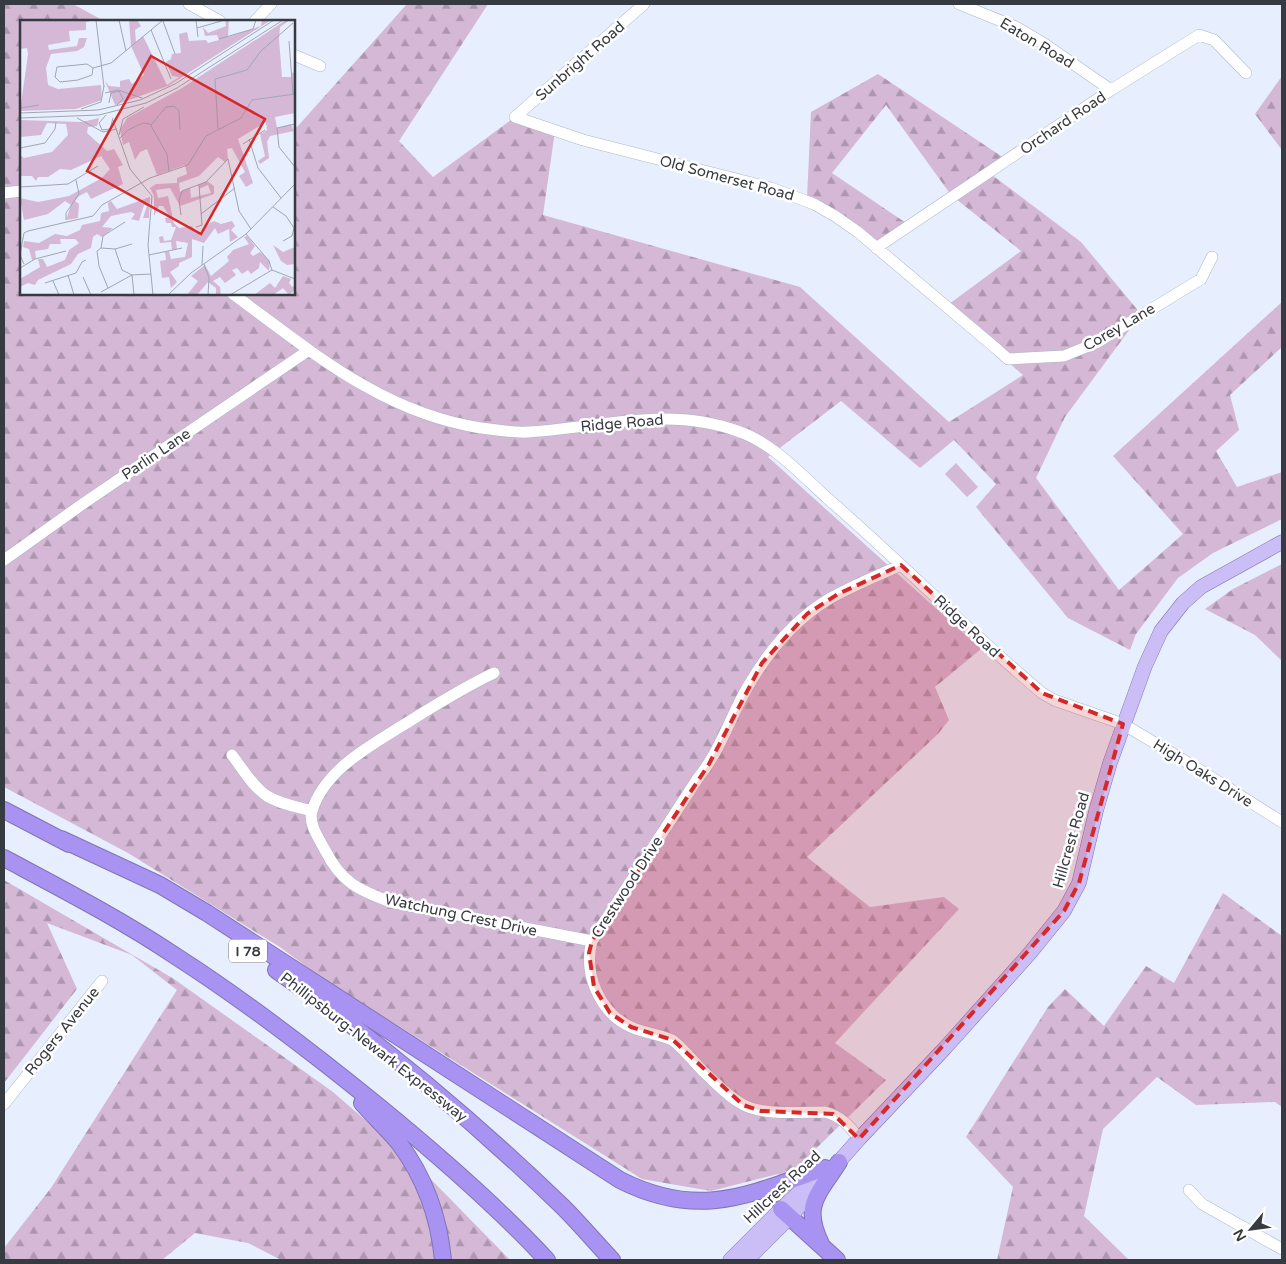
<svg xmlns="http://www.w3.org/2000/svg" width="1286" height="1264" font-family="'Varela Round',sans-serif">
  <defs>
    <pattern id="forest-firs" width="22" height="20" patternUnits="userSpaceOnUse" patternTransform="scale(1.25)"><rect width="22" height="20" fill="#d5b7d6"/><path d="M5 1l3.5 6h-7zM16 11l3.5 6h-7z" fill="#ae96af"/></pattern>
  </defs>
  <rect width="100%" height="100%" fill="#e7effe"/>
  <path fill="url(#forest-firs)" d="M 4,4 L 73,4 L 104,21 L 21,21 L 21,294 L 294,294 L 294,126 L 297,127 L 407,4 L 488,4 L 399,141 L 433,177 L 515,117 L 555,131 L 543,215 L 800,287 L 949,422 L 1023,375 L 945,307 L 1021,251 L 951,195 L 886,105 L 832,173 L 909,225 L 876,243 L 807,198 L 811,112 L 878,74 L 1007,160 L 988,172 L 1081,242 L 1141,314 L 1065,417 L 1036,478 L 1119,590 L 1183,534 L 1113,456 L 1282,302 L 1282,347 L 1230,395 L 1239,430 L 1216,451 L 1237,487 L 1282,472 L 1282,519 L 1213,553 L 1178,578 L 1136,634 L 1130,650 L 1068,618 L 976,507 L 996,484 L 954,440 L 920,468 L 841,401 L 768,457 L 981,649 L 935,687 L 949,720 L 938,734 L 807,857 L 870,907 L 944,897 L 959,909 L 835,1043 L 886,1080 L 784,1180 L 778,1174 L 711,1191 L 642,1179 L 319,976 L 280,947 L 128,853 L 4,787 Z
    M 1282,76 L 1282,150 L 1255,114 Z
    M 1282,564 L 1282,661 L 1255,635 L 1205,609 L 1233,589 Z
    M 4,880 L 174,979 L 333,1092 L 417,1165 L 510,1260 L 281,1260 L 248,1243 L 195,1233 L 162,1260 L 4,1260 L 4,1248 L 51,1188 L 177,990 L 132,955 L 47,923 L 77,989 L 4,1083 Z
    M 1223,893 L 1282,936 L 1282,1107 L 1275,1102 L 1196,1105 L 1157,1077 L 1103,1129 L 1084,1216 L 1129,1260 L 997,1260 L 1013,1187 L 966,1137 L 1048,1007 L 1065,989 L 1104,1026 L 1146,966 L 1174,983 Z"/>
  <path fill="#d5b7d6" d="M 956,463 L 978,487 L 967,497 L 945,474 Z"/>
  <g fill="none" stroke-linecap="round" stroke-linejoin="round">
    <g stroke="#acb7c7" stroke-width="12">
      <path id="minor" d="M 189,4 L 220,21
        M 644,4 L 515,117 L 583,140 L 771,188 L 814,204 L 835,216 L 858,232 L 998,350 L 1008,359 L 1064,356 L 1096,343 L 1201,279 L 1212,257
        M 959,4 L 1016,27 L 1046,45 L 1111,90
        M 255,21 L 271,4
        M 294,55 L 320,66
        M 4,193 L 21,191
        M 876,248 L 1111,90 L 1199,35 L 1214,40 L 1246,73
        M 233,294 C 311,351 382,413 481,428 C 497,430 513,433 528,432 C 601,428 668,405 740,432 C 772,443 802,475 827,498 C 900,561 968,631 1042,693 L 1054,700 L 1123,724 L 1195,767 L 1282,822
        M 4,560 L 84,503 L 309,350
        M 494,673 C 462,688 434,706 405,724 C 384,737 361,750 342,767 C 330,778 317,794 312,811 C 308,823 319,839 325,850 C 341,882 358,890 391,902 L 592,941
        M 232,755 C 242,768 253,787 267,796 C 280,804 297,807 312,811
        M 4,1104 L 102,981
        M 859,1139 C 850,1126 841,1116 825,1112 C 801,1112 762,1116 742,1104 C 727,1096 716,1083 704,1072 C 697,1065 679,1044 672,1040 C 659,1034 644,1033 631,1027 C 600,1013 583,974 592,941 L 698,778 C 720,751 730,718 747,688 C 767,653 794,620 829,599 C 852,586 877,576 901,565
        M 1189,1190 L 1202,1204 L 1282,1249"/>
    </g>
    <g stroke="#8074b4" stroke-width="15">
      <path id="major" d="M 730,1260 L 781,1209 L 815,1177
        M 747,1260 L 790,1217 L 859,1139 L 945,1048 L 1030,953 L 1064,911 L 1079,883 L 1096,811 L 1110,763 L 1145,666 L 1161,631 L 1183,603 L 1201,587 L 1282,542"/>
    </g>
    <g stroke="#8074b4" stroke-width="18">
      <path id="highway" d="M 4,810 L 69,844
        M 61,839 L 160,885 L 207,913 L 620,1180 C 699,1220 748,1195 825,1168
        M 4,858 C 62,889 122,920 177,957 C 247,1002 313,1053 377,1105 C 437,1154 495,1204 547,1260
        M 276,970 C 377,1040 474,1121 563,1207 C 580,1224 596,1243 612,1260
        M 362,1103 C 374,1117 388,1129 399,1143 C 425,1178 439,1217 443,1260
        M 781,1209 L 837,1260
        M 821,1244 C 802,1205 818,1195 839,1162"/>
    </g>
    <use href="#minor" stroke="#fff" stroke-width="11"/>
    <use href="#major" stroke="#cbbef7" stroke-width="14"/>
    <use href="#highway" stroke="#a893f2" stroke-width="16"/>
  </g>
  <path fill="#d62828" fill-opacity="0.2" stroke="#d62828" stroke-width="4" stroke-dasharray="10 6" stroke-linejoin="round" d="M 901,565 L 1042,693 L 1123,724 L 1079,883 L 1064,911 L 859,1139 L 833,1114 L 761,1111 L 743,1105 L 673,1040 L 631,1027 L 610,1013 L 594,987 L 589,953 L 592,941 L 709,764 L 762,663 L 807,614 L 838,594 Z"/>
  <g text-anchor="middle" stroke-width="5" stroke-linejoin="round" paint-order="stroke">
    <rect fill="#fff" stroke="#72757a" stroke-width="1" x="229" y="939.5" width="38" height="23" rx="4"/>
    <g font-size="14" font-weight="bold" fill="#363a41">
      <text x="248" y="956">I 78</text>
    </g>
    <g font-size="15" fill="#363a41" stroke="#fff">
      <text transform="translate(1037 43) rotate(31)" y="5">Eaton Road</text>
      <text transform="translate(580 61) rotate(-41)" y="5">Sunbright Road</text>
      <text transform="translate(1063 123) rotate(-34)" y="5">Orchard Road</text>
      <text transform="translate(727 178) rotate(15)" y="5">Old Somerset Road</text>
      <text transform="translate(1119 327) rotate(-30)" y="5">Corey Lane</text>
      <text transform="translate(622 423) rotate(-5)" y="5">Ridge Road</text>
      <text transform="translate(156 454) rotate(-34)" y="5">Parlin Lane</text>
      <text transform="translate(967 626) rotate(43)" y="5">Ridge Road</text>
      <text transform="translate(1203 773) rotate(32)" y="5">High Oaks Drive</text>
      <text transform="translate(1071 840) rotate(-74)" y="5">Hillcrest Road</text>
      <text transform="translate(627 887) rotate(-57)" y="5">Crestwood Drive</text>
      <text transform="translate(461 915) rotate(12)" y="5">Watchung Crest Drive</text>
      <text transform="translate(62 1031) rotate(-51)" y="5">Rogers Avenue</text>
      <text transform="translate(374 1047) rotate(38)" y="5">Phillipsburg-Newark Expressway</text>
      <text transform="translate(782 1187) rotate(-43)" y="5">Hillcrest Road</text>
    </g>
  </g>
  <g transform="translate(20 20)">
    <rect width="275" height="275" fill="#e7effe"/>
    <path d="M 0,0 L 74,0 L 66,2 L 66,10 L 49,11 L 50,21 L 28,25 L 29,30 L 57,26 L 59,18 L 67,18 L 64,27 L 57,31 L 31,34 L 26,48 L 28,65 L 38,69 L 81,65 L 82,80 L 56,89 L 0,91 L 8,34 L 7,28 L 0,29 ZM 109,0 L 117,0 L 121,6 L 115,10 L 116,22 L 123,16 L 147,65 L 159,57 L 152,56 L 146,42 L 151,39 L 152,34 L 161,33 L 159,14 L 167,12 L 169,21 L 186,20 L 188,23 L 199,20 L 197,15 L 185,16 L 183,7 L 188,13 L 206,6 L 205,0 L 209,0 L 208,17 L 241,6 L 242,0 L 251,0 L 148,66 L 95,85 L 85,61 L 89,66 L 100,67 L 100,61 L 109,59 L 112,64 L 124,55 L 111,26 ZM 266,0 L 270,0 L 260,7 L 259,19 L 262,57 L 271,57 L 271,53 L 275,52 L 275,93 L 255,97 L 257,108 L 271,104 L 274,111 L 250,116 L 247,122 L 249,138 L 240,144 L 238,141 L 245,136 L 240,114 L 247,110 L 246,102 L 218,119 L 233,163 L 226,167 L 219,156 L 225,152 L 212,128 L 207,129 L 208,139 L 205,142 L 198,137 L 179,156 L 159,163 L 160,172 L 170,168 L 171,178 L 191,173 L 188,165 L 179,169 L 179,165 L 187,161 L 194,166 L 194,174 L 160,186 L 150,168 L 136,170 L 138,178 L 148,176 L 154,203 L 159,208 L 172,206 L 176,213 L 184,212 L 184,206 L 194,201 L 201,204 L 212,201 L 215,206 L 211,210 L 218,217 L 210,222 L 209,209 L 198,214 L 195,208 L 184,223 L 172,219 L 172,237 L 159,243 L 159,246 L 150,252 L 157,262 L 151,268 L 149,257 L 142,258 L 140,241 L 146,240 L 145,232 L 149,231 L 151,239 L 165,237 L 168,223 L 156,221 L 157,229 L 152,230 L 151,222 L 140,223 L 139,217 L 143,216 L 144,221 L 151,220 L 156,207 L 152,207 L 151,203 L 146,203 L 145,198 L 150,197 L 143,186 L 139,186 L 134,196 L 134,176 L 130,168 L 136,164 L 157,163 L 157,158 L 167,154 L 165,145 L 137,155 L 127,129 L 120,132 L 115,140 L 109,122 L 103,125 L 100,110 L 107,98 L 162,68 ZM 79,98 L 77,106 L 68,107 L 67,113 L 87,131 L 94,129 L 103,145 L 98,147 L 103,164 L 71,179 L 67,172 L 59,176 L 55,181 L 59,184 L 58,198 L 46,200 L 51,185 L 45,181 L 28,194 L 4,200 L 0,178 L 18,182 L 49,176 L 82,158 L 90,149 L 81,136 L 51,150 L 40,149 L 28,157 L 18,157 L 16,161 L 12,156 L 0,156 L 1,136 L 4,138 L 32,132 L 48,115 L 46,104 L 27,103 L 21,115 L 0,117 L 0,100 L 62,102 ZM 130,177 L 129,198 L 123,198 L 127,186 L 124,185 L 119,201 L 111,199 L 115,194 L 111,192 L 91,196 L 82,207 L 93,208 L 82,217 L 77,214 L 73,217 L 71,228 L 58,234 L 51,244 L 18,260 L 15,265 L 8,263 L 0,267 L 0,259 L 20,247 L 18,239 L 23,239 L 27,247 L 45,240 L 49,230 L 59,223 L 55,219 L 40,219 L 41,224 L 30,224 L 28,229 L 15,231 L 16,239 L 12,240 L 9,229 L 3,227 L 4,221 L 19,223 L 35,214 L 47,216 L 60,210 L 62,205 L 80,201 L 81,193 L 89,191 L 88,183 L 91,181 L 97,189 ZM 227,216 L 235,226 L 230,233 L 233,236 L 240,232 L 250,241 L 249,251 L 240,242 L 239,248 L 231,254 L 228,250 L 222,254 L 217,248 L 212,250 L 216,255 L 205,263 L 200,257 L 193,261 L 200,267 L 201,275 L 196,275 L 196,268 L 188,262 L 177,275 L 167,275 L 178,261 L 171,256 L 185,245 L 191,256 L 209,241 L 207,237 L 213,230 L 229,224 L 224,217 ZM 253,225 L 263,232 L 275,227 L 275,244 L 267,245 L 261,241 ZM 263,256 L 271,259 L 269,263 L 272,267 L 275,265 L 275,270 L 269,275 L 263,268 L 253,275 L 234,275 L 250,263 L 255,268 Z" fill="#d5b7d6"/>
    <path fill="none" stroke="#a0a7b2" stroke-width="1" d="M 76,0 L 84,67M 99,0 L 106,31M 176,0 L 178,17M 143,1 L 155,34M 177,8 L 205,0M 131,10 L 151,59M 199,19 L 233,9 L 236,0M 269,21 L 273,74M 73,48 L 72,55 L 58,60 L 40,62 L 35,57 L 37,47 L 67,44 L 73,48 L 91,43 L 143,0M 85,73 L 98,70 L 122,78M 89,83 L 91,73 L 99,71 L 103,79 L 96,86M 0,88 L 19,85M 61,89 L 81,82 L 84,66M 0,93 L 78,90 L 120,80 L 155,64 L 254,0M 86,95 L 79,103 L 82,110 L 90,109 L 93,98M 0,98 L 79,95 L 126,83 L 157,68 L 263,0M 57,98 L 83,112 L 97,109M 93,100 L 110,149 L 132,176 L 128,225 L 133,275M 275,104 L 257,108 L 259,127 L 275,147M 131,105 L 146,87 L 154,86 L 159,91 L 160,110M 198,109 L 195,59 L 227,50 L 241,31 L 273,3M 99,115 L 103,99 L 124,87M 99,119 L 108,110 L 123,103 L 130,104 L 147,134 L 149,152M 229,119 L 238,148 L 261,178M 223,124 L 245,110M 0,128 L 25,123 L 35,109 L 36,102M 0,167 L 48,164 L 78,146M 253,187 L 266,196 L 274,208 L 272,216 L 263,221M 181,194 L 215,168M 161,195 L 159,180 L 162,171 L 186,162 L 208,139 L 219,191 L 231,209M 46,200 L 46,193 L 59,174 L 56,160M 176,207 L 182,205 L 179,165M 226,214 L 249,241 L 252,250 L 275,259M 81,228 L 95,229 L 102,250 L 112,255 L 131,254M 81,228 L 77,231 L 79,246 L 88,268M 81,228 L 83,216 L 105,202M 95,229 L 112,224M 129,235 L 162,228M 4,244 L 0,235 L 4,213 L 8,211 L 73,196 L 82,185 L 130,158 L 168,145 L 186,116 L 221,98 L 232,80 L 275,74M 184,244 L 189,258 L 188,275M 182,245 L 183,226M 0,248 L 15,239 L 46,231M 48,255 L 54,275M 63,257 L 71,275M 33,261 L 39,275M 25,263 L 56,253 L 62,242 L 66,240M 81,272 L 112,255 L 114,275M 148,275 L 171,253 L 226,214 L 275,164M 210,275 L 252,250"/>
    <path fill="#d62828" fill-opacity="0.15" stroke="#d62828" stroke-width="2.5" d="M 131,36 L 245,99 L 181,214 L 67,151 Z"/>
    <rect width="275" height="275" fill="none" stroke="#363a41" stroke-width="2.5"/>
  </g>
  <rect width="1286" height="1264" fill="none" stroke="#363a41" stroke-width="10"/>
  <g transform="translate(1251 1229) rotate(241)" stroke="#ffffff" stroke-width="4" paint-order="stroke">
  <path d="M0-4L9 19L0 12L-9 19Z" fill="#363a41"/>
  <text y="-8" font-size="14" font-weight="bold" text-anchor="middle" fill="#363a41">N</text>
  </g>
</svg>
